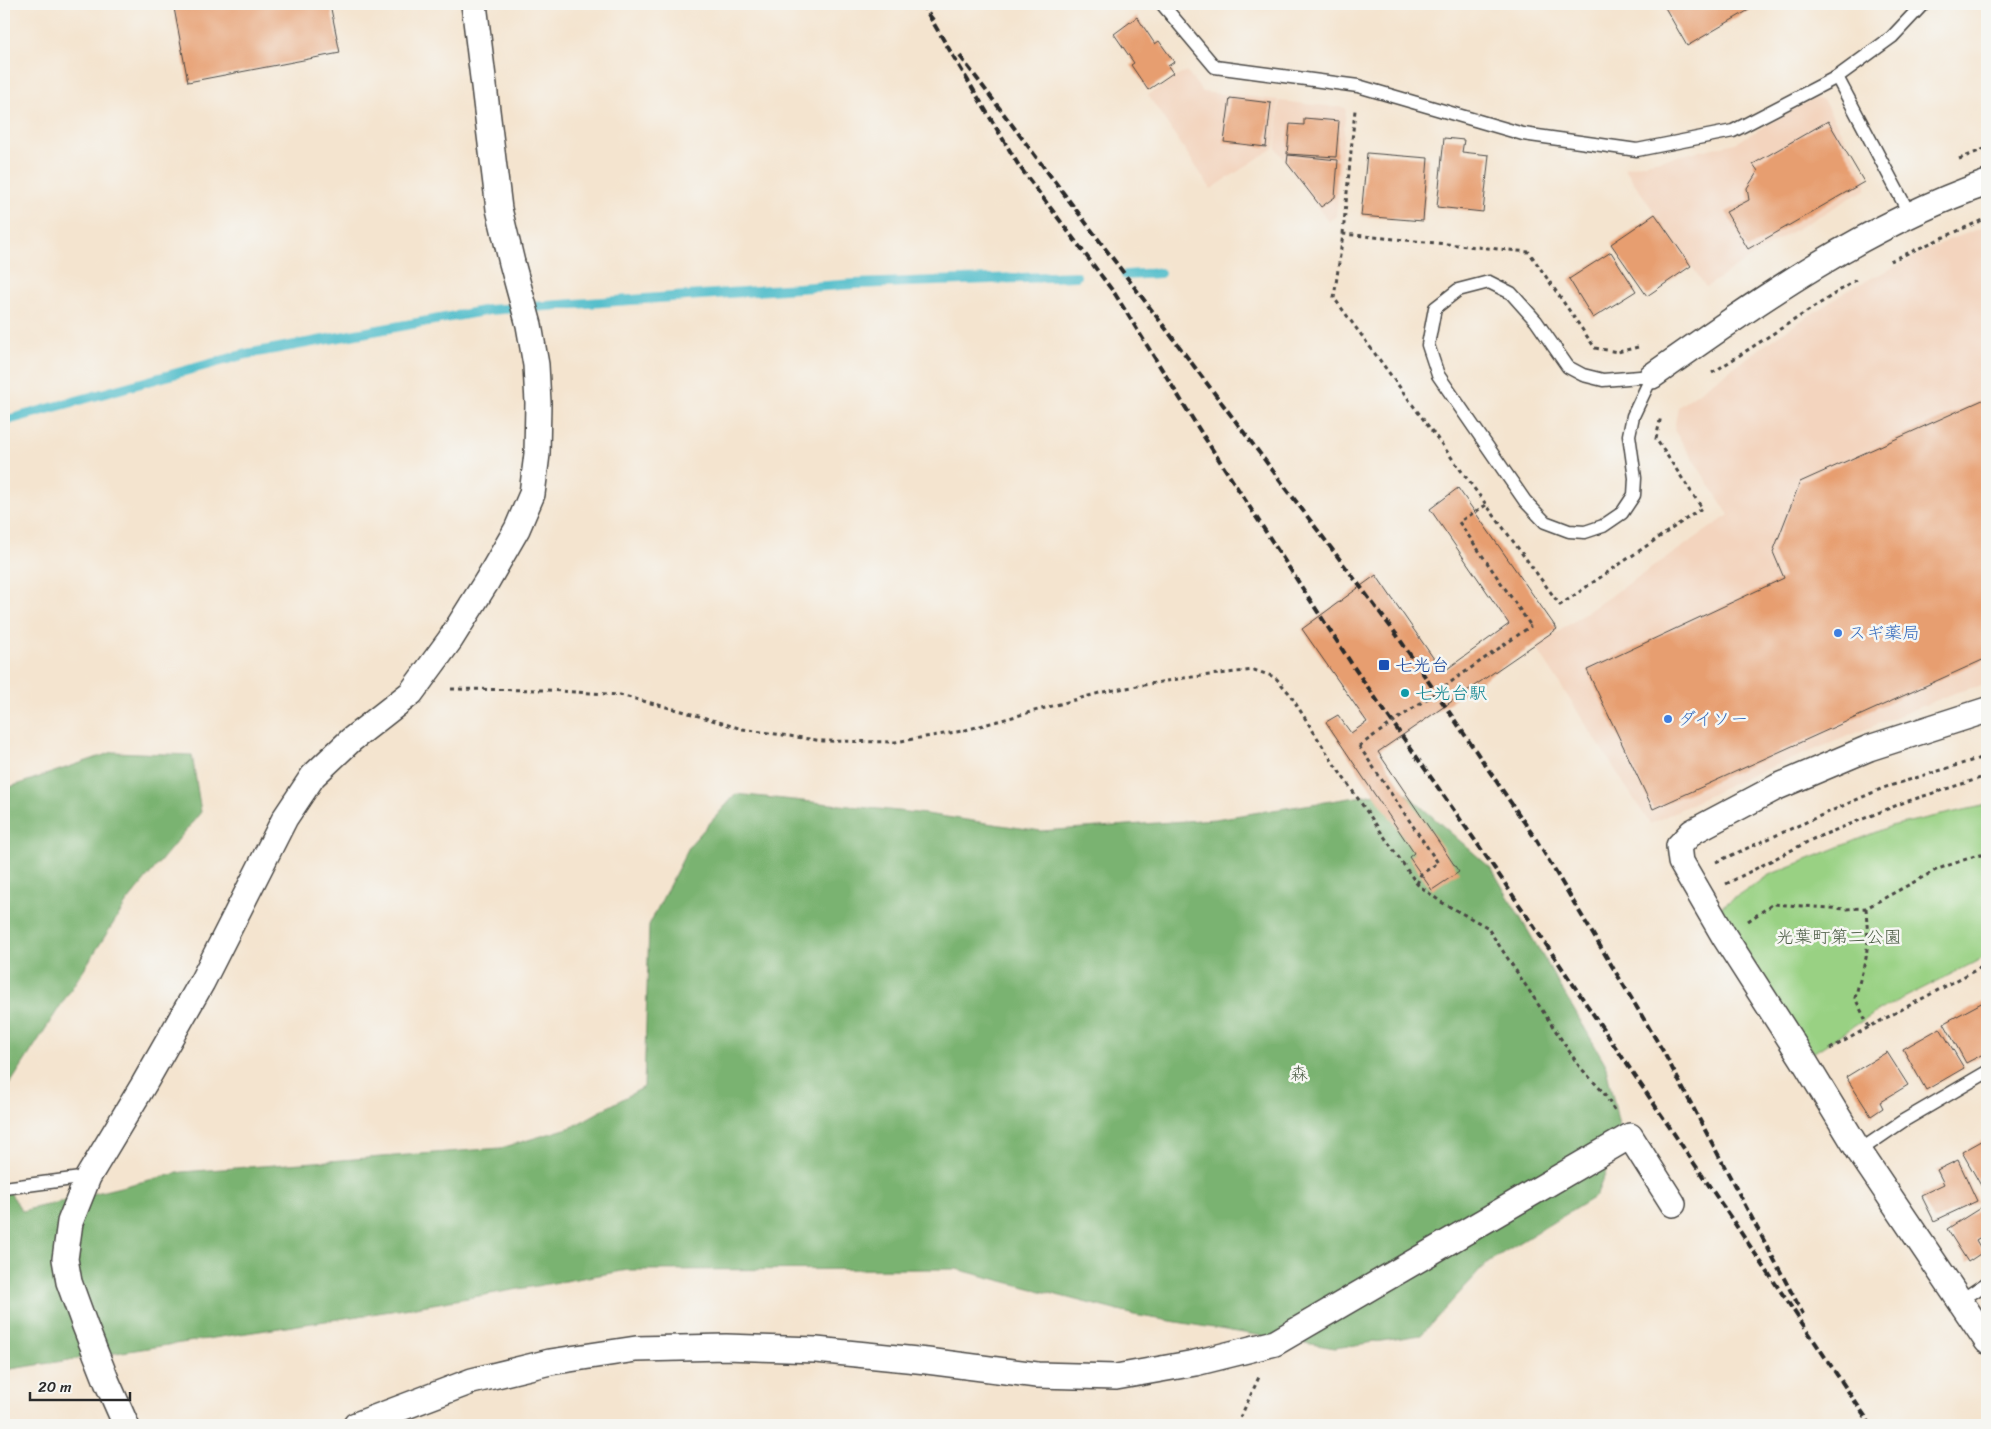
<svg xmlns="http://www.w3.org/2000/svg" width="1991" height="1429" font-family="Sriracha,'Klee One',sans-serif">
  <rect width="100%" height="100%" fill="#f6f6f2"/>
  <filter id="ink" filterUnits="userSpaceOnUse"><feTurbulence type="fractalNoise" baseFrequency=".02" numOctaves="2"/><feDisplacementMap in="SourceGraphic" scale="10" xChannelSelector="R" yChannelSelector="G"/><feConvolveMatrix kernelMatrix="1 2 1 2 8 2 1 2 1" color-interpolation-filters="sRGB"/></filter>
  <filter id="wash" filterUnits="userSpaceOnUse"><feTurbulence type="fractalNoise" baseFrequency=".0096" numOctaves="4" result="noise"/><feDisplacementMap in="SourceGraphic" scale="20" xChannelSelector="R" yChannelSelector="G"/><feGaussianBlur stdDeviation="1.12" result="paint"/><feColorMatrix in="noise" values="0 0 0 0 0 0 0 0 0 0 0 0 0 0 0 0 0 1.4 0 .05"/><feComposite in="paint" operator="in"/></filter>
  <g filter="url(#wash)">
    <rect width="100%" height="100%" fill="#f4e4cf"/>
    <path fill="#f3d4be" d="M 1186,71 L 1203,92 L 1278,100 L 1275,147 L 1211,189 L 1148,95 Z
      M 1814,98 L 1824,101 L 1866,177 L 1866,189 L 1774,242 L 1706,287 L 1624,168 L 1735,143 Z
      M 1279,101 L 1346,108 L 1336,216 L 1328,222 L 1276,148 Z
      M 1987,226 L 1987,684 L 1957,692 L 1745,778 L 1650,824 L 1536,647 L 1729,515 L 1674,430 L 1678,407 L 1776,337 L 1850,289 L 1946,241 Z"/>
    <path fill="#99d183" stroke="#627e57" d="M 1987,805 L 1987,956 L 1876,1012 L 1813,1053 L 1718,909 L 1769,875 L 1891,826 Z"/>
    <path fill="#7ab371" stroke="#526f4e" d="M 113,752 L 192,755 L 201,812 L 127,902 L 12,1081 L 4,1090 L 4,789 Z
      M 1402,790 L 1492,869 L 1605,1063 L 1621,1134 L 1596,1196 L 1488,1262 L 1421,1335 L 1335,1348 L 1134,1315 L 956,1269 L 628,1270 L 404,1309 L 4,1370 L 4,1183 L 22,1211 L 182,1172 L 501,1148 L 572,1127 L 644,1087 L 649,925 L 690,845 L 736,794 L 926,814 L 1041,831 L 1215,819 Z"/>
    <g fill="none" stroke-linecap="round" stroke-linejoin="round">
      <path stroke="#52becb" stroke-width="10" d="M 1126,275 L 1160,273
        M 4,421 L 246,354 L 489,310 L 855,284 L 1076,276"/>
    </g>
    <g id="blocks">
      <path fill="#e79e70" d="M 194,4 L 330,4 L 340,53 L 188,82 L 174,8 Z
        M 1663,4 L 1752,4 L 1754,7 L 1687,46 Z
        M 1137,17 L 1155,44 L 1159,41 L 1174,62 L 1168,66 L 1173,73 L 1148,90 L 1131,65 L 1134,63 L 1114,34 Z
        M 1230,98 L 1271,103 L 1266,147 L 1224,142 Z
        M 1304,118 L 1339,121 L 1336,157 L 1287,154 L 1290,124 L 1304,125 Z
        M 1828,121 L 1864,182 L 1748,249 L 1726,212 L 1749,200 L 1747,188 L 1758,171 L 1753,164 Z
        M 1444,138 L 1464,140 L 1462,152 L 1489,155 L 1483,212 L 1437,207 Z
        M 1367,153 L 1428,158 L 1423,221 L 1361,216 Z
        M 1288,155 L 1338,160 L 1335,197 L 1321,207 L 1287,163 Z
        M 1655,214 L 1691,266 L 1647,296 L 1611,244 Z
        M 1611,252 L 1636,291 L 1593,318 L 1569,279 Z
        M 1987,398 L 1987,658 L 1653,809 L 1587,670 L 1784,578 L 1773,552 L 1800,482 Z
        M 1458,488 L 1557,629 L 1378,752 L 1459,872 L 1432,890 L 1409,857 L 1414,853 L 1326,722 L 1338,715 L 1351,733 L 1367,722 L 1302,629 L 1376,575 L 1443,672 L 1509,624 L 1430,509 Z
        M 1987,1000 L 1987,1052 L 1966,1063 L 1944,1023 Z
        M 1940,1028 L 1964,1068 L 1926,1090 L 1903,1049 Z
        M 1887,1052 L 1908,1085 L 1880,1102 L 1883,1108 L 1871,1116 L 1846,1077 Z
        M 1987,1138 L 1987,1186 L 1983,1189 L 1962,1152 Z
        M 1958,1160 L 1977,1201 L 1934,1221 L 1921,1195 L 1944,1184 L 1937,1170 Z
        M 1985,1205 L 1987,1209 L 1987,1233 L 1976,1240 L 1983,1252 L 1968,1262 L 1947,1229 Z"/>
    </g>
  </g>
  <g filter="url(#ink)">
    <use href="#blocks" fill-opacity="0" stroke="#494744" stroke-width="1"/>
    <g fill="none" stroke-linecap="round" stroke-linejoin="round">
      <g stroke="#494744" stroke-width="15">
        <path id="service" d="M 1162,4 L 1215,67 L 1358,86 L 1523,134 L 1637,150 L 1733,131 L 1837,77 L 1892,37 L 1923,4
          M 1837,77 L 1910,215
          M 1489,282 L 1511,293 L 1536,321 L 1568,367 L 1583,375 L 1603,380 L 1652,376 L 1633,416 L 1629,435 L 1635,478 L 1634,495 L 1622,513 L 1603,526 L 1585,532 L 1569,531 L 1545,522 L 1525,501 L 1438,375 L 1428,345 L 1435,308 L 1458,290 Z
          M 1859,1151 L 1903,1121 L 1987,1072
          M 4,1188 L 88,1177
          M 1960,1301 L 1987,1283"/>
      </g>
      <g stroke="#494744" stroke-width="28">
        <path id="minor" d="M 1652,376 C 1757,302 1865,225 1987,183
          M 1987,710 L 1869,748 L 1777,787 L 1692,832 L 1679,846 L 1681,862 L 1724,936 L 1806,1064 L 1859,1151 L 1987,1341
          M 126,1425 L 107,1382 L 85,1326 L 69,1282 L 65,1259 L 70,1222 L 88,1177 L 144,1084 L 202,982 L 285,818 L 313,776 L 351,740 L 411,693 L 450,640 L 487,581 L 517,529 L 532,494 L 537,454 L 538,403 L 536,365 L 529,325 L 512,263 L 499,209 L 474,4
          M 356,1425 L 472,1381 L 550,1362 L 636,1349 L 726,1347 L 816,1350 L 927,1361 L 1037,1375 L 1116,1377 L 1195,1363 L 1275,1343 L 1630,1136 L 1673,1204"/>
      </g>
      <path stroke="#494744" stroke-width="3" stroke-dasharray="4 4" stroke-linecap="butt" d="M 1959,159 L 1987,148
        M 1343,234 L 1355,110
        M 1890,261 L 1987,218
        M 1638,347 L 1618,352 L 1595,348 L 1529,252 L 1343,234 L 1334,298 L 1560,605 L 1702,508 L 1656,439 L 1661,416
        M 1712,373 L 1856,280
        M 1486,505 L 1459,522 L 1531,626
        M 451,689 L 546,690 L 620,695 L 682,711 L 742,729 L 823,741 L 895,742 L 962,731 L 1103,692 L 1184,678 L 1254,670 L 1275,677 L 1289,693 L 1334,764 L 1417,884 L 1441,902 L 1487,927 L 1579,1066 L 1604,1093 L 1614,1110
        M 1359,746 L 1438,863 L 1421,874 L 1417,884
        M 1716,862 L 1883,788 L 1987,756
        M 1726,884 L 1813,839 L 1905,802 L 1987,776
        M 1866,908 L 1868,940 L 1866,958 L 1855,998 L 1869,1027
        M 1748,921 L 1773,904 L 1845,909 L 1866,908 L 1938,869 L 1975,856 L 1987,854
        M 1830,1049 L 1869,1027 L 1987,964
        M 1237,1425 L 1259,1377"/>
      <use href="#service" stroke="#fff" stroke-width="12"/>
      <use href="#minor" stroke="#fff" stroke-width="25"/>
      <path stroke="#2b2b2b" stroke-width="4" stroke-dasharray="8 4" stroke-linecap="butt" d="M 921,4 L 933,20
        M 928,14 L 1019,166 L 1115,294 L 1199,429 L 1353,666 L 1495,869 L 1871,1425
        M 960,56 L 1396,634 L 1537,841 L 1663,1051 L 1803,1314"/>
      <path stroke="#494744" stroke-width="3" stroke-dasharray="4 4" stroke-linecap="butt" d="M 1359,746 L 1531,626"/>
    </g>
  </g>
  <g fill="#3f7fe0" stroke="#f6f6f2" stroke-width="2">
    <circle cx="1838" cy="633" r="5"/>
    <circle cx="1668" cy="719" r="5"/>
  </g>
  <rect fill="#1a4fb4" stroke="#f6f6f2" stroke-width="2" x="1378" y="659" width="12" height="12" rx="2.5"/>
  <circle fill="#0f9aa8" stroke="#f6f6f2" stroke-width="2" cx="1405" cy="693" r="5"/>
  <g text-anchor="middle" stroke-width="5" stroke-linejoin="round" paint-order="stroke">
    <g font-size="18" fill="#366cbe" stroke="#f6f6f2" text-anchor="start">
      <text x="1848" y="639">スギ薬局</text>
      <text x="1678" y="725">ダイソー</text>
    </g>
    <g font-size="18" fill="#164399" stroke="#f6f6f2" text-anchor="start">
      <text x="1395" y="671">七光台</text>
    </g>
    <g font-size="18" fill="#0d838f" stroke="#f6f6f2" text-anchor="start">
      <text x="1415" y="699">七光台駅</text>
    </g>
    <g font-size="18" fill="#4c5d45" stroke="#f6f6f2">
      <text x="1839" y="943">光葉町第二公園</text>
      <text x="1299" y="1080">森</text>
    </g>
  </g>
  <rect width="1991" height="1429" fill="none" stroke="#f6f6f2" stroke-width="20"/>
  <path d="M30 1392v8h100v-8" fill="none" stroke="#2b2b2b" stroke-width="2.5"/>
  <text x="38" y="1392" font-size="15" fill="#2b2b2b" stroke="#f6f6f2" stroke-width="4" paint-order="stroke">20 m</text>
</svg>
